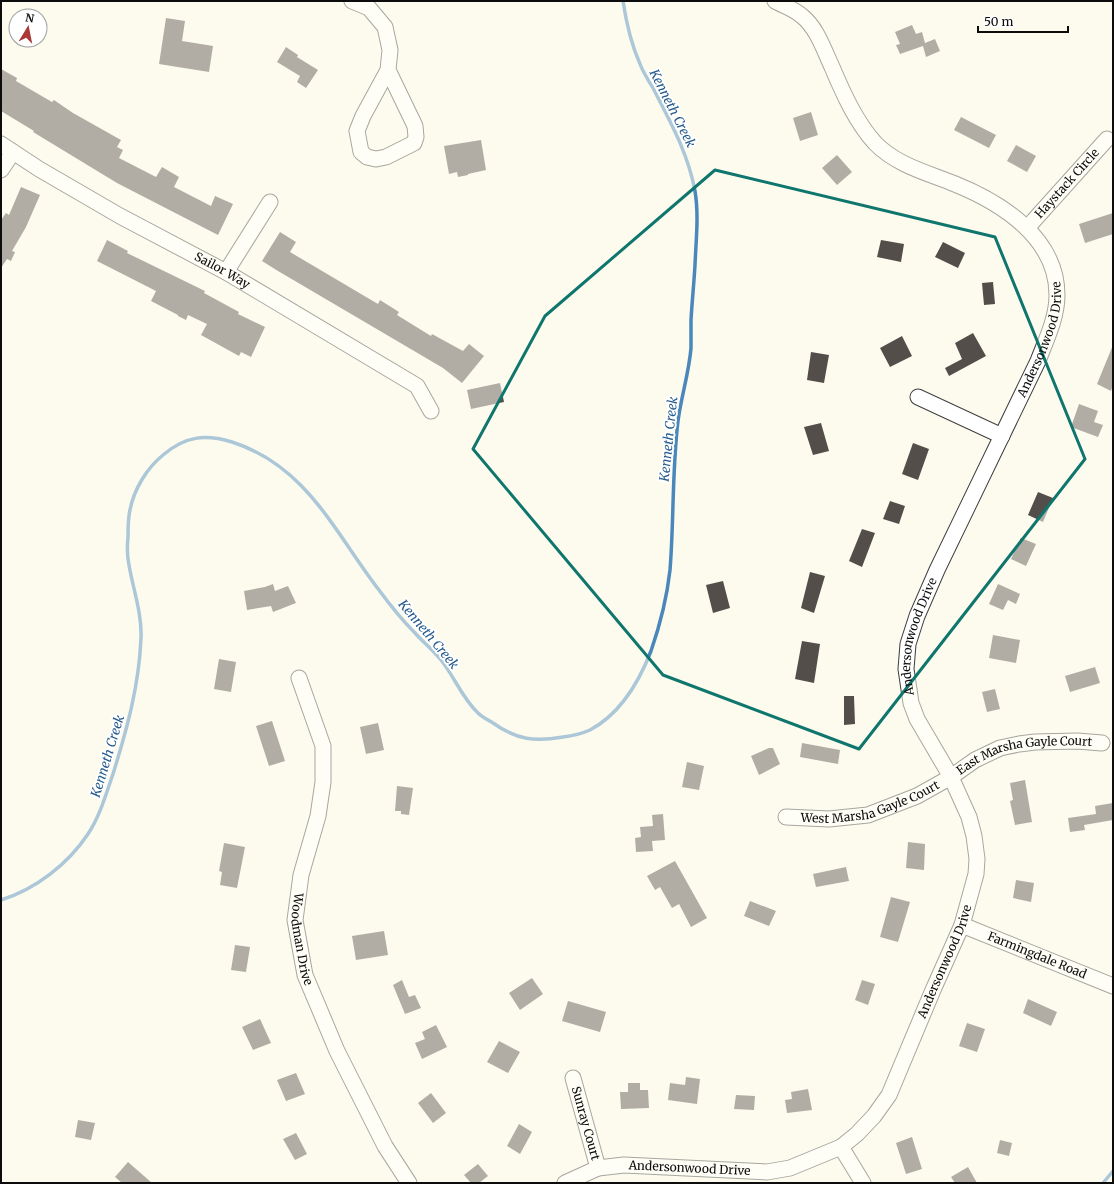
<svg xmlns="http://www.w3.org/2000/svg" width="1114" height="1184" font-family="Merriweather,serif">
  <rect width="100%" height="100%" fill="#fdfbee"/>
  <g fill="none" stroke-linecap="round" stroke-linejoin="round">
    <path stroke="#4a87bb" stroke-width="3.5" d="M 1,900 C 36,889 68,864 88,834 C 100,816 106,794 113,774 C 127,729 139,686 141,638 C 142,613 133,589 129,565 C 127,556 127,547 128,537 C 128,528 128,518 130,510 C 134,489 147,468 163,455 C 185,436 205,434 232,442 C 307,466 335,533 379,590 C 390,605 402,620 415,633 C 423,642 433,650 441,660 C 454,676 462,698 478,713 C 482,717 488,720 493,723 C 517,740 535,742 563,737 C 572,736 581,734 590,730 C 620,714 639,682 651,651 C 660,625 667,597 670,570 C 674,520 672,471 678,421 C 681,397 689,373 691,348 C 691,339 691,330 691,320 C 692,302 694,283 695,265 C 696,240 699,215 695,191 C 688,153 670,121 653,88 C 648,80 643,72 640,64 C 632,46 626,21 623,1
      M 1103,1183 L 1113,1171"/>
  </g>
  <path fill="#544e4a" d="M 166,18 L 185,21 L 182,41 L 213,46 L 209,72 L 159,64 Z
    M 912,25 L 916,34 L 922,32 L 925,43 L 935,39 L 940,51 L 926,57 L 923,46 L 900,54 L 896,45 L 900,44 L 895,32 Z
    M 286,47 L 298,55 L 297,57 L 318,70 L 306,88 L 297,82 L 300,76 L 277,62 Z
    M 1,69 L 17,78 L 16,81 L 52,102 L 54,100 L 73,113 L 121,140 L 117,147 L 123,150 L 119,158 L 156,177 L 162,167 L 179,177 L 174,187 L 211,206 L 215,196 L 233,204 L 218,235 L 117,183 L 33,132 L 34,131 L 1,111 Z
    M 811,112 L 818,135 L 800,141 L 793,118 Z
    M 961,117 L 996,135 L 989,148 L 954,130 Z
    M 481,140 L 486,170 L 468,174 L 468,175 L 458,177 L 457,172 L 449,174 L 444,146 Z
    M 1016,145 L 1036,156 L 1027,172 L 1007,161 Z
    M 837,155 L 852,172 L 837,185 L 822,168 Z
    M 21,187 L 40,195 L 26,227 L 12,251 L 15,252 L 11,261 L 7,259 L 1,268 L 1,220 L 6,213 L 9,215 Z
    M 1113,213 L 1113,234 L 1085,243 L 1079,224 Z
    M 280,232 L 296,242 L 290,252 L 378,304 L 380,300 L 399,312 L 397,315 L 431,336 L 432,334 L 463,351 L 469,344 L 484,356 L 462,383 L 443,368 L 278,271 L 262,261 Z
    M 107,240 L 128,251 L 127,253 L 205,291 L 204,293 L 239,312 L 238,314 L 265,327 L 251,357 L 241,352 L 239,356 L 201,335 L 207,324 L 188,315 L 186,320 L 178,316 L 178,315 L 151,301 L 156,291 L 97,261 Z
    M 881,240 L 904,244 L 901,262 L 877,257 Z
    M 943,242 L 965,253 L 958,268 L 935,257 Z
    M 993,282 L 995,304 L 984,305 L 982,283 Z
    M 973,333 L 986,356 L 949,376 L 945,368 L 962,359 L 955,343 Z
    M 902,336 L 912,356 L 890,367 L 880,348 Z
    M 1113,345 L 1113,385 L 1111,391 L 1097,384 Z
    M 811,352 L 829,355 L 824,383 L 807,380 Z
    M 500,383 L 504,402 L 471,409 L 467,390 Z
    M 1079,404 L 1098,411 L 1094,422 L 1103,425 L 1098,437 L 1071,427 Z
    M 821,423 L 829,451 L 813,455 L 804,427 Z
    M 913,443 L 929,449 L 918,480 L 902,474 Z
    M 1038,492 L 1053,498 L 1043,522 L 1028,515 Z
    M 890,501 L 905,506 L 899,524 L 883,519 Z
    M 862,529 L 875,533 L 862,567 L 849,561 Z
    M 1021,538 L 1036,544 L 1026,566 L 1011,559 Z
    M 810,572 L 825,576 L 814,613 L 801,608 Z
    M 723,581 L 730,608 L 713,613 L 706,585 Z
    M 273,584 L 275,591 L 288,586 L 296,603 L 273,612 L 271,606 L 247,610 L 244,591 L 265,587 Z
    M 998,584 L 1020,594 L 1016,604 L 1008,600 L 1003,610 L 989,604 Z
    M 993,635 L 1020,640 L 1016,663 L 989,658 Z
    M 802,641 L 820,644 L 814,683 L 795,679 Z
    M 219,659 L 236,662 L 231,692 L 214,689 Z
    M 1095,667 L 1100,683 L 1070,692 L 1065,676 Z
    M 995,689 L 1000,709 L 987,712 L 982,692 Z
    M 844,696 L 854,696 L 855,724 L 844,725 Z
    M 272,721 L 285,761 L 269,766 L 256,726 Z
    M 378,723 L 384,750 L 366,754 L 360,727 Z
    M 802,743 L 840,750 L 838,764 L 800,757 Z
    M 769,748 L 773,748 L 780,764 L 759,775 L 751,756 Z
    M 687,762 L 704,766 L 699,790 L 682,787 Z
    M 1025,780 L 1032,822 L 1015,825 L 1010,801 L 1013,800 L 1010,783 Z
    M 397,786 L 413,788 L 409,815 L 401,814 L 401,811 L 395,811 Z
    M 1113,803 L 1113,820 L 1084,825 L 1085,830 L 1070,832 L 1068,818 L 1096,814 L 1095,806 Z
    M 663,814 L 665,840 L 652,841 L 653,851 L 636,852 L 635,838 L 641,837 L 640,827 L 653,826 L 652,815 Z
    M 908,842 L 925,844 L 924,870 L 906,868 Z
    M 224,843 L 245,847 L 237,888 L 220,885 L 222,872 L 219,871 Z
    M 675,861 L 707,918 L 691,927 L 679,904 L 672,908 L 660,887 L 655,890 L 647,876 Z
    M 846,867 L 849,881 L 816,887 L 813,874 Z
    M 1016,880 L 1034,883 L 1031,902 L 1013,898 Z
    M 891,897 L 910,902 L 898,942 L 880,937 Z
    M 750,901 L 776,911 L 769,926 L 744,916 Z
    M 384,931 L 388,955 L 356,960 L 352,936 Z
    M 235,945 L 250,947 L 246,972 L 231,970 Z
    M 532,978 L 543,994 L 520,1010 L 509,993 Z
    M 402,980 L 409,997 L 415,995 L 421,1008 L 405,1014 L 393,985 Z
    M 862,980 L 875,984 L 868,1005 L 855,1000 Z
    M 1028,999 L 1057,1012 L 1051,1026 L 1023,1013 Z
    M 568,1001 L 606,1012 L 600,1032 L 562,1021 Z
    M 260,1019 L 271,1043 L 253,1050 L 242,1027 Z
    M 967,1023 L 985,1029 L 977,1052 L 959,1046 Z
    M 436,1025 L 447,1047 L 422,1059 L 415,1043 L 425,1039 L 422,1032 Z
    M 499,1041 L 520,1052 L 508,1073 L 487,1062 Z
    M 296,1073 L 305,1094 L 286,1101 L 277,1080 Z
    M 686,1077 L 700,1079 L 697,1104 L 668,1100 L 670,1083 L 685,1085 Z
    M 628,1083 L 640,1083 L 640,1090 L 648,1090 L 649,1108 L 621,1109 L 620,1092 L 628,1092 Z
    M 808,1089 L 812,1110 L 787,1113 L 785,1100 L 792,1099 L 791,1092 Z
    M 431,1093 L 446,1113 L 433,1123 L 418,1103 Z
    M 736,1095 L 755,1096 L 754,1110 L 734,1109 Z
    M 78,1120 L 95,1123 L 91,1140 L 75,1137 Z
    M 519,1124 L 532,1132 L 520,1154 L 507,1146 Z
    M 296,1133 L 307,1154 L 295,1160 L 283,1139 Z
    M 912,1137 L 922,1169 L 906,1174 L 896,1143 Z
    M 1000,1140 L 1012,1143 L 1009,1156 L 997,1153 Z
    M 128,1162 L 152,1183 L 122,1183 L 115,1177 Z
    M 478,1164 L 488,1176 L 479,1183 L 471,1183 L 464,1175 Z
    M 968,1167 L 977,1183 L 955,1183 L 951,1177 Z"/>
  <g fill="none" stroke-linecap="round" stroke-linejoin="round">
    <g stroke="#3f3f3f" stroke-width="17">
      <g id="minor">
        <path d="M 352,1 L 369,8 L 385,27 L 390,50 L 388,70 L 363,116 L 357,131 L 361,152 L 367,157 L 376,159 L 386,157 L 414,143 L 416,137 L 415,126 L 388,70"/>
        <path id="s1" d="M 1,144 L 39,169 L 120,216 L 226,272 L 417,386 L 431,411"/>
        <path d="M 1,170 L 13,152"/>
        <path id="s2" d="M 1027,228 L 1107,139"/>
        <path d="M 226,272 L 270,202"/>
        <path d="M 918,397 L 1002,436"/>
        <path id="s3" d="M 299,678 L 323,746 L 323,782 L 318,816 L 301,875 L 295,920 L 305,975 L 337,1051 L 385,1146 L 409,1183"/>
        <path id="s4" d="M 786,817 L 829,819 L 868,815 L 917,796 L 951,777 L 975,760 L 1000,748 L 1019,744 L 1035,742 L 1077,741 L 1102,743"/>
        <path id="s5" d="M 962,925 L 1113,986"/>
        <path id="s6" d="M 573,1078 L 598,1168"/>
        <path d="M 841,1147 L 863,1183"/>
        <path id="s7" d="M 565,1183 L 598,1168 L 624,1165 L 767,1172 L 790,1168 L 841,1147 L 857,1134 L 874,1116 L 889,1095 L 933,990 L 962,925 L 976,874 L 977,859 L 974,836 L 969,817 L 951,777 L 917,719 L 911,703 L 906,669 L 908,644 L 917,616 L 937,570 L 1038,361 C 1046,340 1057,318 1057,295 C 1057,238 1002,203 955,184 C 928,173 896,165 875,143 C 856,122 843,93 832,67 C 824,50 817,28 802,16 C 794,9 784,6 775,1"/>
      </g>
    </g>
    <use href="#minor" stroke="#fff" stroke-width="15"/>
  </g>
  <path d="M0 0H1114V1184H0ZM 715,170 L 995,237 L 1085,459 L 859,749 L 663,675 L 473,449 L 545,316 Z" fill="#fdfbee" fill-opacity=".55" fill-rule="evenodd"/>
  <path fill="none" stroke="#0f766e" stroke-width="3" stroke-linejoin="round" d="M 715,170 L 995,237 L 1085,459 L 859,749 L 663,675 L 473,449 L 545,316 Z"/>
  <g text-anchor="middle" stroke-width="4" stroke-linejoin="round" paint-order="stroke">
    <g font-size="12" fill="#0c0c0c" stroke="#fff">
      <text dy="4" stroke="none"><textPath href="#s2" startOffset="60">Haystack Circle</textPath></text>
      <text dy="4" stroke="none"><textPath href="#s1" startOffset="255">Sailor Way</textPath></text>
      <text dy="4" stroke="none"><textPath href="#s7" startOffset="1172">Andersonwood Drive</textPath></text>
      <text dy="4" stroke="none"><textPath href="#s7" startOffset="848">Andersonwood Drive</textPath></text>
      <text dy="4" stroke="none"><textPath href="#s4" startOffset="253">East Marsha Gayle Court</textPath></text>
      <text dy="4" stroke="none"><textPath href="#s4" startOffset="87">West Marsha Gayle Court</textPath></text>
      <text dy="4" stroke="none"><textPath href="#s3" startOffset="269">Woodman Drive</textPath></text>
      <text dy="4" stroke="none"><textPath href="#s5" startOffset="81">Farmingdale Road</textPath></text>
      <text dy="4" stroke="none"><textPath href="#s7" startOffset="500">Andersonwood Drive</textPath></text>
      <text dy="4" stroke="none"><textPath href="#s6" startOffset="47">Sunray Court</textPath></text>
      <text dy="4" stroke="none"><textPath href="#s7" startOffset="128">Andersonwood Drive</textPath></text>
    </g>
    <g font-size="13" font-style="italic" fill="#265b8d" stroke="#fff">
      <text transform="translate(673 108) rotate(63)" y="5">Kenneth Creek</text>
      <text transform="translate(668 439) rotate(-84)" y="5">Kenneth Creek</text>
      <text transform="translate(429 634) rotate(50)" y="5">Kenneth Creek</text>
      <text transform="translate(107 756) rotate(-73)" y="5">Kenneth Creek</text>
    </g>
  </g>
  <rect width="1114" height="1184" fill="none" stroke="#0c0c0c" stroke-width="4"/>
  <g transform="translate(28 28) rotate(10)"><circle r="19" fill="#ffffff" stroke="#9e9e9e"/>
  <path d="M0-3L7 15L0 10L-7 15Z" fill="#aa3837"/>
  <text y="-6" font-size="11" font-weight="bold" text-anchor="middle" fill="#0c0c0c">N</text>
  </g>
  <path d="M978 26v6h90v-6" fill="none" stroke="#0c0c0c" stroke-width="2"/>
  <text x="984" y="26" font-size="12" fill="#0c0c0c" stroke="#ffffff" stroke-width="3" paint-order="stroke">50 m</text>
</svg>
